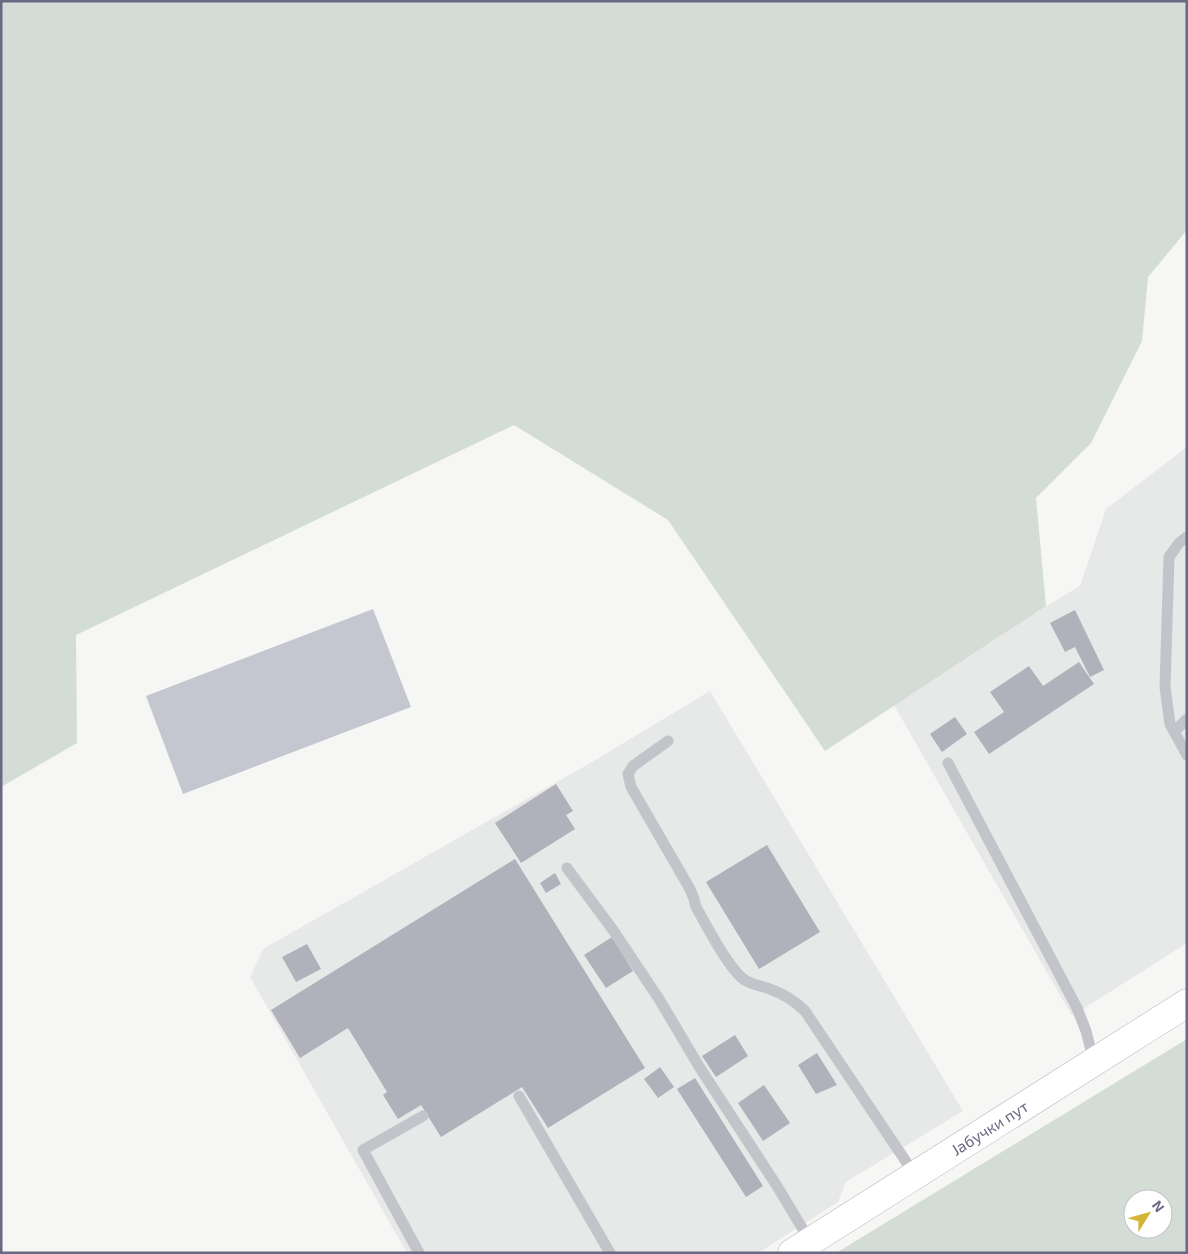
<svg xmlns="http://www.w3.org/2000/svg" width="1188" height="1254" font-family="'Exo 2',sans-serif">
  <rect width="100%" height="100%" fill="#f6f7f5"/>
  <path fill="#e7e8e8" d="M 1187,447 L 1187,943 L 1072,1016 L 894,705 L 1046,606 L 1080,586 L 1106,509 Z
    M 710,691 L 963,1111 L 846,1182 L 838,1202 L 758,1253 L 407,1253 L 250,977 L 263,949 L 592,762 Z"/>
  <path fill="#d4dcd6" fill-rule="evenodd" d="M 1,1 L 1187,1 L 1187,230 L 1148,277 L 1142,341 L 1091,443 L 1036,498 L 1046,606 L 825,751 L 668,520 L 514,425 L 76,635 L 77,743 L 1,787 Z
    M 1187,1039 L 1187,1253 L 836,1253 ZM 1133,1199 L 1163,1199 L 1163,1229 L 1133,1229 Z"/>
  <path fill="#c4c6d0" d="M 373,609 L 411,707 L 183,794 L 146,696 Z"/>
  <path fill="#b0b1bb" d="M 1075,610 L 1104,670 L 1090,677 L 1075,647 L 1065,652 L 1050,623 Z
    M 1079,662 L 1094,684 L 989,754 L 974,732 L 1004,712 L 990,692 L 1029,666 L 1043,686 Z
    M 955,717 L 967,734 L 942,752 L 930,734 Z
    M 556,784 L 573,811 L 566,815 L 575,829 L 521,863 L 495,823 Z
    M 767,845 L 820,932 L 759,969 L 706,882 Z
    M 515,859 L 645,1068 L 548,1128 L 522,1087 L 441,1137 L 421,1105 L 398,1119 L 383,1095 L 387,1092 L 348,1028 L 300,1058 L 271,1010 Z
    M 555,873 L 561,884 L 546,893 L 540,883 Z
    M 612,937 L 633,971 L 606,988 L 584,955 Z
    M 307,944 L 321,969 L 296,982 L 282,957 Z
    M 735,1035 L 748,1056 L 716,1077 L 702,1056 Z
    M 817,1053 L 837,1085 L 816,1094 L 798,1065 Z
    M 660,1067 L 674,1087 L 658,1098 L 644,1079 Z
    M 695,1078 L 763,1186 L 746,1197 L 677,1089 Z
    M 764,1085 L 790,1123 L 763,1141 L 738,1103 Z"/>
  <g fill="none" stroke-linecap="round" stroke-linejoin="round">
    <g stroke="#b8b8c0" stroke-width="29">
      <g id="secondary">
        <path id="s1" d="M 792,1253 L 1187,1003"/>
      </g>
    </g>
    <path stroke="#c3c3ca" stroke-width="11" d="M 1187,537 L 1179,543 L 1169,557 L 1165,687 L 1170,724 L 1187,755
      M 1174,732 L 1187,719
      M 668,741 L 633,766 L 628,774 L 631,787 L 690,889 L 694,899 L 696,907 C 707,926 726,964 742,978 C 750,985 760,985 770,989 C 784,994 795,1001 805,1011 L 915,1175
      M 948,763 L 1077,1008 L 1086,1031 L 1094,1062
      M 567,868 L 613,930 L 659,999 L 700,1068 L 777,1186 L 810,1241
      M 519,1096 L 610,1253
      M 419,1253 L 363,1150 L 423,1116"/>
    <use href="#secondary" stroke="#fff" stroke-width="28"/>
  </g>
  <g text-anchor="middle" stroke-width="5" stroke-linejoin="round" paint-order="stroke">
    <g font-size="16" fill="#696983" stroke="#fff">
      <text dy="6" stroke="none"><textPath href="#s1" startOffset="234">Јабучки пут</textPath></text>
    </g>
  </g>
  <rect width="1188" height="1254" fill="none" stroke="#696983" stroke-width="5"/>
  <g transform="translate(1148 1214) rotate(53)"><circle r="24" fill="#ffffff" stroke="#c3c3cd"/>
  <path d="M0-4L9 19L0 12L-9 19Z" fill="#d5b538"/>
  <text y="-8" font-size="14" font-weight="bold" text-anchor="middle" fill="#696983">N</text>
  </g>
</svg>
